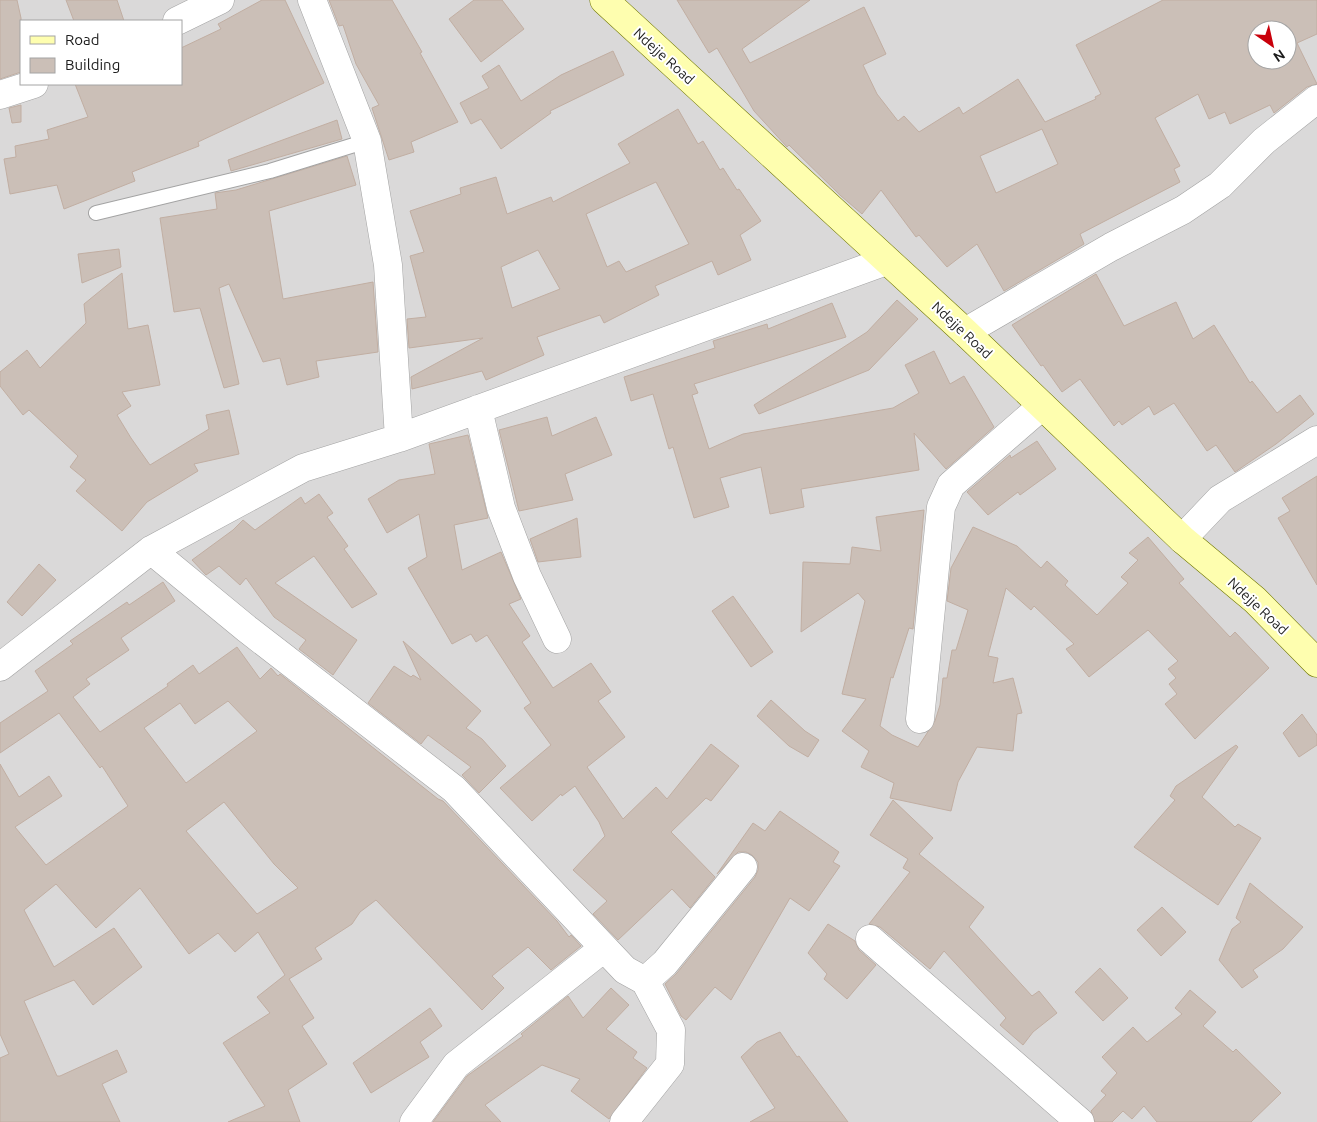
<svg xmlns="http://www.w3.org/2000/svg" width="1317" height="1122" font-family="Ubuntu,sans-serif">
  <rect width="100%" height="100%" fill="#efe9e1"/>
  <path fill="#dad9d9" fill-rule="evenodd" d="M 0,0 L 1317,0 L 1317,1122 L 0,1122 ZM 21,21 L 181,21 L 181,84 L 21,84 ZM 1257,30 L 1287,30 L 1287,60 L 1257,60 Z"/>
  <path fill="#cbbfb7" stroke="#c1aea2" fill-rule="evenodd" d="M 0,0 L 17,0 L 21,18 L 21,72 L 0,79 Z
    M 66,0 L 117,0 L 124,21 L 74,21 Z
    M 262,0 L 285,0 L 324,83 L 198,142 L 199,146 L 132,172 L 135,181 L 64,209 L 57,185 L 10,194 L 4,159 L 16,157 L 15,146 L 49,139 L 47,130 L 88,117 L 75,84 L 181,84 L 181,48 L 221,29 L 218,24 Z
    M 329,0 L 392,0 L 422,52 L 420,53 L 458,122 L 411,142 L 414,152 L 389,160 L 372,108 L 379,105 L 356,64 L 343,25 L 339,26 Z
    M 474,0 L 502,0 L 524,29 L 481,62 L 449,19 Z
    M 677,0 L 810,0 L 742,49 L 750,63 L 864,7 L 886,54 L 863,65 L 877,94 L 898,121 L 904,116 L 919,132 L 959,107 L 963,114 L 1018,79 L 1045,122 L 1096,99 L 1095,97 L 1101,94 L 1076,45 L 1163,0 L 1317,0 L 1317,34 L 1297,43 L 1317,84 L 1307,87 L 1274,113 L 1270,105 L 1230,124 L 1225,112 L 1209,119 L 1198,94 L 1155,118 L 1180,166 L 1174,169 L 1180,182 L 1080,234 L 1084,244 L 1004,291 L 977,244 L 947,267 L 919,235 L 916,237 L 881,190 L 862,214 L 841,196 L 789,145 L 787,147 L 754,111 L 717,48 L 709,53 ZM 1257,30 L 1287,30 L 1287,60 L 1257,60 ZM 1042,129 L 1058,164 L 996,193 L 980,156 Z
    M 613,51 L 624,75 L 550,111 L 551,113 L 501,149 L 481,119 L 471,124 L 460,103 L 489,88 L 482,76 L 499,65 L 521,101 L 561,75 Z
    M 21,105 L 21,122 L 12,123 L 9,108 Z
    M 678,109 L 698,144 L 703,141 L 720,170 L 723,168 L 737,190 L 739,189 L 761,221 L 740,235 L 751,260 L 718,275 L 712,261 L 655,286 L 659,295 L 604,323 L 600,315 L 537,337 L 544,355 L 486,380 L 482,371 L 412,389 L 411,377 L 483,338 L 409,348 L 407,319 L 426,317 L 410,256 L 424,252 L 410,211 L 461,194 L 460,188 L 496,177 L 507,214 L 551,197 L 553,202 L 630,163 L 618,144 ZM 656,182 L 689,244 L 626,272 L 619,261 L 607,267 L 586,214 ZM 538,250 L 560,289 L 512,308 L 501,267 Z
    M 337,120 L 342,139 L 231,171 L 228,160 Z
    M 347,156 L 356,185 L 269,211 L 283,299 L 373,282 L 378,352 L 316,361 L 319,377 L 287,385 L 280,358 L 263,362 L 229,284 L 219,288 L 239,384 L 224,388 L 200,308 L 174,312 L 160,218 L 217,209 L 215,193 L 236,190 Z
    M 119,249 L 121,267 L 82,283 L 78,254 Z
    M 122,273 L 128,329 L 148,325 L 160,385 L 122,392 L 131,406 L 117,415 L 131,438 L 150,465 L 209,429 L 206,415 L 229,410 L 239,454 L 194,464 L 198,471 L 147,502 L 122,531 L 76,491 L 86,480 L 70,467 L 78,456 L 29,410 L 23,415 L 0,386 L 0,372 L 27,350 L 40,368 L 86,323 L 84,304 Z
    M 1096,274 L 1124,326 L 1176,302 L 1193,339 L 1214,325 L 1250,383 L 1252,381 L 1277,413 L 1300,395 L 1314,414 L 1276,444 L 1235,472 L 1216,445 L 1207,451 L 1174,403 L 1154,415 L 1149,406 L 1122,425 L 1119,421 L 1114,426 L 1080,379 L 1062,392 L 1043,365 L 1041,366 L 1012,325 Z
    M 897,300 L 918,319 L 869,370 L 759,414 L 754,405 L 867,332 Z
    M 832,303 L 846,337 L 694,384 L 698,393 L 692,395 L 709,449 L 743,434 L 893,408 L 919,393 L 905,365 L 934,351 L 950,384 L 964,376 L 994,427 L 946,469 L 914,433 L 919,470 L 801,489 L 804,507 L 770,514 L 761,467 L 720,478 L 729,507 L 694,518 L 673,447 L 669,449 L 653,394 L 631,401 L 624,377 L 715,348 L 713,341 L 767,324 L 768,329 Z
    M 547,417 L 552,436 L 596,417 L 612,455 L 565,474 L 573,500 L 519,511 L 499,430 Z
    M 468,435 L 488,518 L 454,525 L 462,570 L 501,552 L 521,599 L 509,604 L 530,636 L 522,642 L 553,688 L 591,663 L 611,692 L 598,701 L 625,737 L 587,767 L 623,819 L 656,787 L 667,799 L 711,744 L 739,766 L 711,801 L 706,798 L 671,832 L 715,877 L 690,908 L 672,889 L 618,940 L 593,914 L 607,901 L 573,870 L 605,836 L 599,822 L 575,786 L 562,796 L 561,794 L 532,821 L 500,788 L 551,745 L 524,708 L 531,703 L 487,635 L 476,642 L 471,634 L 452,644 L 408,568 L 427,557 L 419,514 L 387,533 L 368,499 L 399,480 L 435,474 L 429,444 Z
    M 1037,441 L 1056,469 L 1020,495 L 1018,492 L 988,515 L 967,492 L 1010,455 L 1011,458 Z
    M 1317,476 L 1317,585 L 1278,518 L 1290,511 L 1282,498 Z
    M 319,494 L 333,513 L 327,517 L 348,546 L 344,549 L 377,594 L 352,608 L 314,556 L 275,583 L 357,640 L 333,675 L 299,649 L 306,640 L 274,617 L 246,578 L 240,585 L 219,566 L 206,575 L 192,560 L 233,530 L 243,520 L 255,530 L 301,497 L 305,504 Z
    M 924,510 L 913,629 L 909,628 L 893,678 L 891,677 L 880,726 L 892,735 L 918,747 L 935,721 L 940,705 L 943,678 L 947,678 L 952,650 L 956,650 L 968,610 L 947,601 L 951,568 L 973,527 L 1017,546 L 1041,568 L 1047,561 L 1068,581 L 1065,585 L 1097,615 L 1128,583 L 1121,577 L 1138,560 L 1129,553 L 1148,537 L 1184,579 L 1179,583 L 1230,637 L 1235,632 L 1269,668 L 1195,739 L 1165,704 L 1177,694 L 1169,684 L 1176,678 L 1168,669 L 1178,661 L 1148,630 L 1089,677 L 1066,649 L 1074,644 L 1034,606 L 1031,610 L 1006,588 L 988,656 L 998,658 L 993,683 L 1013,678 L 1022,713 L 1017,714 L 1013,751 L 977,747 L 958,782 L 951,811 L 890,798 L 894,783 L 861,767 L 869,751 L 842,731 L 866,699 L 842,694 L 865,601 L 858,593 L 801,632 L 803,562 L 850,564 L 852,547 L 881,551 L 876,517 Z
    M 577,518 L 581,557 L 538,562 L 530,539 Z
    M 39,564 L 56,580 L 22,616 L 7,602 Z
    M 163,582 L 175,601 L 121,638 L 129,650 L 86,679 L 90,684 L 73,697 L 100,732 L 168,686 L 167,684 L 193,665 L 199,674 L 237,647 L 260,679 L 271,668 L 278,676 L 280,674 L 438,799 L 443,801 L 557,921 L 569,937 L 571,935 L 581,946 L 551,970 L 528,947 L 492,976 L 504,988 L 482,1010 L 376,900 L 360,912 L 352,924 L 315,948 L 322,959 L 289,979 L 314,1018 L 302,1026 L 327,1064 L 288,1090 L 300,1122 L 228,1122 L 265,1106 L 223,1043 L 270,1013 L 257,997 L 285,975 L 258,932 L 235,952 L 218,933 L 189,954 L 140,888 L 96,928 L 56,884 L 24,910 L 54,967 L 114,928 L 142,967 L 93,1005 L 74,980 L 24,1001 L 57,1076 L 60,1076 L 117,1050 L 127,1072 L 102,1084 L 120,1122 L 0,1122 L 0,1058 L 9,1054 L 0,1034 L 0,764 L 19,797 L 49,776 L 62,796 L 15,827 L 46,865 L 128,806 L 102,766 L 100,768 L 59,713 L 0,753 L 0,723 L 48,691 L 35,671 L 73,644 L 70,641 L 127,602 L 129,605 ZM 228,701 L 257,731 L 186,783 L 144,728 L 180,703 L 195,724 ZM 224,802 L 274,864 L 298,888 L 257,914 L 186,831 Z
    M 733,596 L 773,652 L 751,667 L 712,611 Z
    M 403,641 L 481,711 L 466,728 L 482,739 L 506,766 L 479,793 L 462,775 L 471,767 L 428,735 L 421,744 L 368,703 L 394,666 L 411,677 L 413,675 L 421,680 Z
    M 771,700 L 805,731 L 819,740 L 808,757 L 789,746 L 757,716 Z
    M 1302,714 L 1317,735 L 1317,745 L 1299,757 L 1283,733 Z
    M 1236,745 L 1238,747 L 1202,797 L 1235,827 L 1238,824 L 1261,838 L 1218,905 L 1134,847 L 1175,800 L 1170,796 L 1176,786 Z
    M 893,800 L 933,838 L 919,854 L 984,907 L 969,927 L 1032,996 L 1039,991 L 1057,1013 L 1033,1032 L 1023,1045 L 1000,1025 L 1006,1018 L 944,951 L 930,969 L 880,927 L 869,924 L 910,872 L 903,868 L 908,859 L 870,835 Z
    M 780,811 L 839,852 L 833,862 L 840,866 L 809,911 L 790,898 L 731,1000 L 715,987 L 686,1020 L 681,1016 L 665,984 L 677,973 L 755,877 L 758,870 L 758,862 L 752,855 L 746,852 L 738,852 L 717,874 L 753,823 L 765,831 Z
    M 1250,883 L 1303,927 L 1283,949 L 1253,970 L 1258,977 L 1242,988 L 1219,960 L 1232,929 L 1241,922 L 1236,918 Z
    M 1162,907 L 1186,932 L 1161,956 L 1137,930 Z
    M 828,924 L 855,941 L 859,950 L 876,965 L 847,999 L 824,979 L 827,974 L 808,953 Z
    M 1100,968 L 1128,998 L 1103,1021 L 1075,992 Z
    M 611,988 L 629,1005 L 606,1029 L 637,1052 L 633,1058 L 647,1068 L 609,1119 L 571,1091 L 580,1079 L 542,1065 L 485,1105 L 501,1122 L 433,1122 L 467,1076 L 523,1036 L 521,1034 L 568,996 L 583,1018 Z
    M 1190,990 L 1216,1012 L 1203,1026 L 1233,1052 L 1236,1049 L 1281,1093 L 1251,1122 L 1157,1122 L 1144,1106 L 1132,1119 L 1123,1111 L 1112,1122 L 1095,1122 L 1091,1111 L 1106,1095 L 1101,1091 L 1117,1073 L 1102,1057 L 1133,1027 L 1147,1042 L 1182,1014 L 1175,1008 Z
    M 430,1008 L 442,1026 L 420,1042 L 429,1057 L 371,1093 L 353,1063 Z
    M 780,1032 L 797,1057 L 799,1056 L 848,1122 L 750,1122 L 775,1108 L 741,1057 L 757,1042 Z"/>
  <g fill="none" stroke-linecap="round" stroke-linejoin="round">
    <g stroke="#a3a3a3" stroke-width="16">
      <path id="lane" d="M 96,213 L 270,171 L 367,141"/>
    </g>
    <g stroke="#a3a3a3" stroke-width="29">
      <path id="street" d="M 312,0 L 367,141 L 388,265 L 399,438
        M 177,21 L 220,0
        M 0,95 L 34,84
        M 965,332 L 1111,247 L 1183,210 L 1220,185 L 1264,141 L 1317,99
        M 478,409 L 501,508 L 527,576 L 557,639
        M 1182,539 L 1220,499 L 1317,440
        M 151,550 L 247,629 L 454,789 L 625,970 L 645,981 L 665,963 L 743,867
        M 0,667 L 151,550 L 303,468 L 399,438 L 886,261
        M 920,719 L 941,507 L 951,485 L 1042,406
        M 870,939 L 1080,1122
        M 414,1122 L 456,1065 L 604,948
        M 624,1122 L 670,1064 L 671,1030 L 645,981"/>
    </g>
    <g stroke="#707700" stroke-width="29">
      <path id="secondary" d="M 604,0 L 965,332 L 1182,539 L 1255,600 L 1317,663"/>
    </g>
    <use href="#lane" stroke="#fff" stroke-width="14"/>
    <use href="#street" stroke="#fff" stroke-width="28"/>
    <use href="#secondary" stroke="#fefeaf" stroke-width="28"/>
  </g>
  <g text-anchor="middle" stroke-width="4" stroke-linejoin="round" paint-order="stroke">
    <g font-size="14" fill="#1c1c1c" stroke="#fff">
      <text transform="translate(664 56) rotate(42)" y="5">Ndejje Road</text>
      <text transform="translate(962 330) rotate(43)" y="5">Ndejje Road</text>
      <text transform="translate(1258 606) rotate(43)" y="5">Ndejje Road</text>
    </g>
  </g>
  <rect x="20" y="20" width="162" height="65" fill="#ffffff" stroke="#a4a4a4"/>
  <rect x="30" y="36" width="25" height="8" fill="#fefeaf" stroke="#a4a4a4"/>
  <text x="65" y="45" font-size="15" fill="#1c1c1c">Road</text>
  <rect x="30" y="58" width="25" height="15" fill="#cbbfb7" stroke="#a4a4a4"/>
  <text x="65" y="70" font-size="15" fill="#1c1c1c">Building</text>
  <g transform="translate(1272 45) rotate(146)"><circle r="24" fill="#ffffff" stroke="#a4a4a4"/>
  <path d="M0-4L9 19L0 12L-9 19Z" fill="#c9000b"/>
  <text y="-8" font-size="14" font-weight="bold" text-anchor="middle" fill="#1c1c1c">N</text>
  </g>
</svg>
